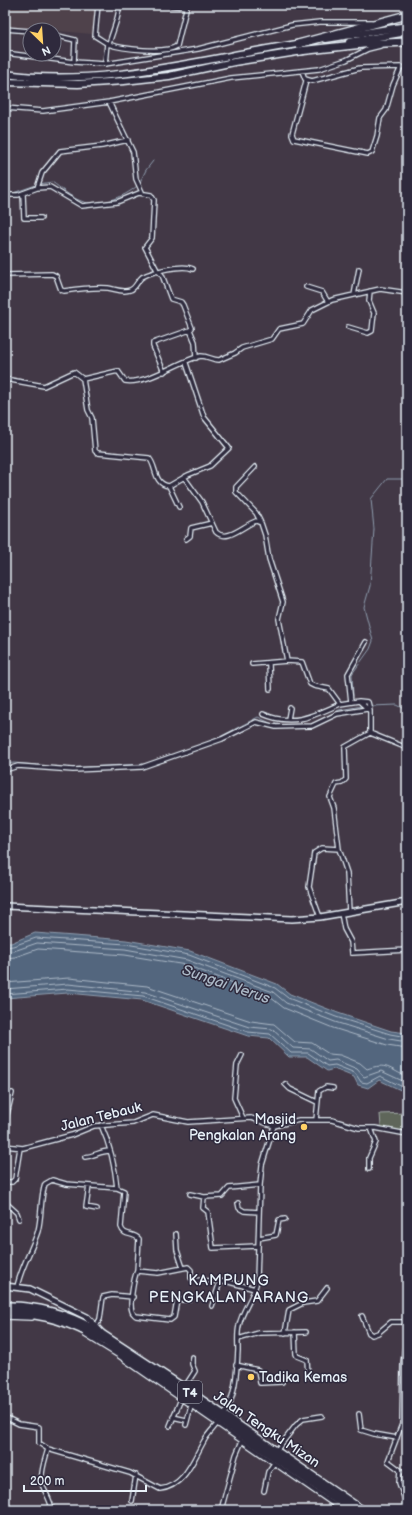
<svg xmlns="http://www.w3.org/2000/svg" width="412" height="1515" font-family="'Balsamiq Sans',sans-serif">
  <rect width="100%" height="100%" fill="#423846"/>
  <filter id="ink" filterUnits="userSpaceOnUse"><feTurbulence type="fractalNoise" baseFrequency=".025" numOctaves="2"/><feDisplacementMap in="SourceGraphic" scale="8" xChannelSelector="R" yChannelSelector="G"/><feConvolveMatrix kernelMatrix="1 2 1 2 8 2 1 2 1" color-interpolation-filters="sRGB"/></filter>
  <g filter="url(#ink)">
    <path fill="#4f424c" d="M 5,5 L 97,5 L 92,34 L 5,26 Z"/>
    <path fill="#5e665a" stroke="#a3aca9" d="M 407,1113 L 407,1133 L 399,1133 L 381,1127 L 380,1114 Z"/>
    <path fill="#53667e" stroke="#8f9eaf" d="M 35,933 L 126,940 L 190,951 L 277,984 L 290,994 L 338,1013 L 391,1031 L 407,1033 L 407,1093 L 379,1080 L 368,1088 L 358,1085 L 354,1077 L 334,1069 L 327,1071 L 307,1057 L 289,1057 L 269,1038 L 248,1036 L 142,1000 L 68,993 L 5,998 L 5,943 L 11,943 Z"/>
    <g fill="none" stroke-linecap="round" stroke-linejoin="round">
      <path stroke="#acb9c7" stroke-width="1" d="M 5,947 L 13,946 L 36,938 L 126,944 L 189,955 L 275,988 L 288,998 L 336,1017 L 390,1034 L 407,1037
        M 5,952 L 14,951 L 37,943 L 125,949 L 187,960 L 273,992 L 286,1003 L 335,1022 L 389,1039 L 407,1042
        M 5,958 L 15,957 L 38,949 L 125,955 L 186,965 L 270,997 L 284,1008 L 333,1028 L 387,1045 L 407,1048
        M 5,983 L 69,978 L 147,986 L 251,1021 L 274,1024 L 295,1042 L 312,1043 L 329,1054 L 340,1055 L 360,1063 L 367,1069 C 387,1062 389,1069 407,1077
        M 5,989 L 68,984 L 145,992 L 249,1027 L 272,1029 L 293,1048 L 311,1049 L 328,1061 L 336,1060 L 357,1069 L 364,1077 L 381,1071 L 407,1083
        M 5,994 L 68,989 L 143,996 L 248,1032 L 270,1034 L 291,1053 L 308,1053 L 327,1066 L 335,1065 L 355,1073 L 361,1082 L 367,1083 L 380,1076 L 407,1089"/>
      <path stroke="#8f9eaf" stroke-width="1" d="M 39,184 L 52,182 C 61,188 70,197 81,201 C 97,208 125,197 137,186
        M 139,184 L 146,170 L 153,161
        M 5,191 L 13,193 L 36,185
        M 353,696 L 352,674 L 370,649 L 373,641 L 364,607 L 370,586 L 374,529 L 371,499 L 387,479 L 407,479
        M 371,706 L 397,705 L 407,710
        M 318,721 L 339,710 L 362,706
        M 203,744 L 220,737 L 258,717 L 272,724 L 296,725
        M 154,761 L 170,755
        M 5,764 L 14,763 L 66,768 L 144,764"/>
      <g stroke="#e8f1f8" stroke-width="6">
        <path id="street" d="M 98,5 L 95,36 C 99,38 104,42 108,44 C 122,49 165,54 177,46 L 187,5
          M 167,5 L 186,7
          M 5,29 L 30,31
          M 54,35 L 75,40 L 74,62
          M 109,44 C 112,32 120,16 119,5
          M 5,53 L 74,62 L 105,64 L 198,49 L 292,25 L 320,22 L 371,22
          M 105,64 L 107,43
          M 302,71 L 305,79 L 312,81 L 360,68 L 401,67 L 393,85 L 386,110 L 380,118 L 377,136 L 372,152 L 368,154 L 294,139 L 292,134 L 306,81
          M 109,102 L 133,152 L 136,179 L 142,192
          M 5,108 L 43,111 L 109,102 L 231,78 L 319,69 L 346,60 L 368,49 L 380,46
          M 37,188 L 42,173 L 60,151 L 102,146 L 128,140
          M 23,194 L 24,218 L 41,218
          M 5,195 L 18,195 L 37,188 L 50,187 L 82,206 L 117,202 L 139,193 L 151,195 L 154,200 L 152,238 L 145,247 L 157,270 L 162,275 L 171,299 L 181,302 L 183,305 L 192,328 L 190,330 L 153,343 L 153,346 L 164,372
          M 5,275 L 52,274 L 56,276 L 61,290 L 64,291 C 78,289 94,287 108,288 C 115,289 123,293 130,290 C 136,288 137,281 142,277 C 153,271 183,264 193,269
          M 306,287 L 322,292 L 328,302
          M 354,295 L 359,269
          M 348,327 L 368,333 L 372,331 L 374,313 L 369,301 L 370,291
          M 190,330 L 195,342 L 196,358
          M 5,379 L 44,386 L 74,372 L 83,379 L 118,371 L 125,381 C 147,385 182,359 201,356 C 208,356 212,360 219,360 L 235,353 L 242,348 L 272,339 L 279,329 L 303,324 L 312,310 L 332,300 L 380,289 L 407,293
          M 83,379 L 88,410 L 92,418 L 95,451 L 98,453 L 149,458 C 157,466 153,484 169,486 L 188,475 L 210,466 L 229,448 L 204,417 L 186,363
          M 255,467 L 236,487 L 236,492 L 256,513 L 260,521
          M 184,477 L 202,502 L 216,532 C 227,543 244,525 256,521 L 261,523 L 265,535 L 269,559 L 283,602 L 279,619 L 287,661 L 302,662 L 310,684 L 314,686 L 329,689 L 340,704 L 359,701 L 370,711 L 370,733 L 407,748
          M 169,486 L 179,507
          M 186,539 L 190,536 L 191,528 L 212,523
          M 252,664 L 287,661
          M 269,664 L 270,689
          M 359,701 L 368,702 L 370,710
          M 351,702 L 348,674 L 366,642
          M 263,714 C 292,727 314,716 340,704
          M 288,719 L 290,708
          M 5,770 L 18,766 L 73,770 L 142,767 L 222,739 L 256,722 L 276,727 L 312,726 L 337,714 L 367,709
          M 349,912 L 347,873 L 339,849 L 334,808 L 330,797 L 336,784 L 342,783 L 346,779 L 345,747 L 370,733
          M 341,913 L 344,929 L 351,942 L 352,953 L 407,950
          M 320,917 L 309,887 L 314,853 L 322,848 L 339,849
          M 242,1055 L 237,1065 L 234,1098 L 243,1118
          M 285,1084 L 290,1089 L 317,1102
          M 316,1120 L 319,1091 L 326,1087 L 333,1088
          M 5,1123 L 12,1093
          M 101,1125 C 110,1145 115,1166 117,1188 L 124,1191 L 121,1227 C 124,1237 133,1232 139,1239 L 137,1271 L 158,1273 L 188,1267 L 191,1270 L 191,1278 L 193,1280 L 229,1282 L 255,1289
          M 274,1126 L 299,1120 L 332,1120 L 359,1128 L 375,1128 L 407,1134
          M 5,1146 L 23,1148 L 72,1135 L 94,1126 L 133,1123 L 153,1115 L 188,1122 L 251,1118 L 274,1126
          M 85,1157 C 95,1156 100,1151 110,1151
          M 369,1169 L 369,1158 L 376,1142 L 371,1128
          M 5,1182 L 12,1182 L 15,1179 L 20,1148
          M 89,1186 L 86,1207 L 97,1209
          M 190,1194 L 204,1197 L 222,1196 L 229,1188 L 260,1185
          M 204,1197 L 203,1208 L 208,1212 L 213,1248 L 257,1246
          M 5,1202 L 17,1213 L 19,1219
          M 238,1203 L 239,1208 L 244,1211 L 259,1212
          M 176,1234 L 177,1250 L 183,1268
          M 259,1238 L 276,1235 L 279,1220 L 285,1219
          M 137,1271 C 134,1277 129,1304 132,1311 C 132,1313 134,1314 136,1316 L 170,1320 L 174,1317 L 177,1300 L 189,1300
          M 17,1287 C 21,1267 32,1250 38,1231 C 42,1215 40,1199 45,1184 L 52,1180 L 66,1184 L 117,1188
          M 212,1306 L 220,1282
          M 362,1316 L 369,1333 L 372,1335 L 378,1333 L 391,1322 L 407,1322
          M 5,1317 L 32,1318
          M 95,1328 L 100,1319 L 103,1297 L 112,1295 L 133,1297
          M 407,1330 L 403,1363 L 402,1424 L 388,1461 L 400,1470 L 399,1483 L 407,1505
          M 295,1332 L 296,1354 L 297,1356 L 307,1360 L 308,1376
          M 285,1333 L 289,1310 L 303,1303 L 317,1301 L 327,1288
          M 85,1335 L 119,1356 L 342,1510
          M 238,1339 L 259,1333 L 306,1332
          M 236,1365 L 258,1370 L 260,1383 L 282,1382
          M 184,1388 L 195,1371 L 192,1364 L 192,1357
          M 359,1414 L 361,1430 L 374,1434 L 397,1438
          M 224,1416 C 235,1398 237,1372 238,1350 C 238,1342 237,1333 239,1326 C 242,1309 255,1296 257,1280 L 260,1185 L 262,1165 L 274,1126
          M 5,1417 L 19,1424 L 39,1427 L 39,1443 L 48,1449 L 130,1473 L 160,1489 C 185,1486 193,1460 204,1441 C 207,1435 213,1429 217,1424
          M 173,1417 L 186,1420
          M 186,1425 L 191,1406
          M 170,1426 L 181,1399
          M 48,1449 C 45,1460 40,1473 42,1484 C 45,1493 51,1500 52,1510
          M 276,1451 L 296,1425 L 303,1419 L 322,1416
          M 400,1471 L 407,1472
          M 264,1491 L 268,1472 L 274,1463
          M 132,1501 L 136,1475
          M 221,1510 L 236,1455 L 242,1441"/>
      </g>
      <g stroke="#e8f1f8" stroke-width="8">
        <path id="secondary" d="M 5,906 L 292,919 L 320,917 L 407,902
          M 5,1286 L 30,1289 L 87,1317 L 102,1333"/>
      </g>
      <g stroke="#e8f1f8" stroke-width="9">
        <path id="primary" d="M 326,39 L 407,26
          M 349,42 L 407,32
          M 5,74 C 105,88 204,58 303,43
          M 5,82 L 78,84 L 124,81 L 169,76 L 234,62 L 303,51"/>
      </g>
      <g stroke="#e8f1f8" stroke-width="10">
        <path id="highway" d="M 298,44 L 407,15
          M 299,51 L 363,44 L 407,42
          M 5,1306 C 37,1305 66,1314 94,1329 L 184,1388 L 362,1510
          M 5,1312 C 47,1314 70,1322 106,1342 L 351,1510"/>
      </g>
      <use href="#street" stroke="#2f2a3d" stroke-width="3.5"/>
      <use href="#secondary" stroke="#2f2a3d" stroke-width="5"/>
      <use href="#primary" stroke="#2f2a3d" stroke-width="6"/>
      <use href="#highway" stroke="#2f2a3d" stroke-width="7"/>
    </g>
  </g>
  <g fill="#ffd166" stroke="#2f2a3d" stroke-width="1.5">
    <circle cx="304" cy="1127" r="4"/>
    <circle cx="251" cy="1377" r="4"/>
  </g>
  <g text-anchor="middle" stroke-width="3" stroke-linejoin="round" paint-order="stroke">
    <rect fill="#2f2a3d" stroke="#b0b5c0" stroke-width="1" x="178" y="1381" width="24" height="22" rx="3"/>
    <g font-size="13" font-weight="bold" fill="#e8f1f8">
      <text x="190" y="1397">T4</text>
    </g>
    <g font-size="14" fill="#e8f1f8" stroke="#2f2a3d">
      <text transform="translate(101 1116) rotate(-14)" y="5">Jalan Tebauk</text>
      <text transform="translate(267 1429) rotate(34)" y="5">Jalan Tengku Mizan</text>
    </g>
    <g font-size="14" fill="#e8f1f8" stroke="#2f2a3d" text-anchor="end">
      <text x="296" y="1124">Masjid<tspan x="296" dy="16">Pengkalan Arang</tspan></text>
      <text x="259" y="1382" text-anchor="start">Tadika Kemas</text>
    </g>
    <g font-size="15" font-style="italic" fill="#acb9c7" stroke="#2f2a3d">
      <text transform="translate(226 984) rotate(19)" y="5">Sungai Nerus</text>
    </g>
    <g font-size="15" letter-spacing="1" fill="#e8f1f8" stroke="#2f2a3d">
      <text x="229" y="1285">KAMPUNG<tspan x="229" dy="17">PENGKALAN ARANG</tspan></text>
    </g>
  </g>
  <rect width="412" height="1515" fill="none" stroke="#2f2a3d" stroke-width="20"/>
  <rect x="10" y="10" width="392" height="1495" fill="none" stroke="#e8f1f8" stroke-width="1.5" filter="url(#ink)"/>
  <g transform="translate(42 42) rotate(155)"><circle r="19" fill="#2f2a3d" stroke="#797a88"/>
  <path d="M0-3L7 15L0 10L-7 15Z" fill="#ffd166"/>
  <text y="-6" font-size="11" font-weight="bold" text-anchor="middle" fill="#e8f1f8">N</text>
  </g>
  <path d="M24 1485v6h122v-6" fill="none" stroke="#e8f1f8" stroke-width="2"/>
  <text x="30" y="1485" font-size="12" fill="#e8f1f8" stroke="#2f2a3d" stroke-width="3" paint-order="stroke">200 m</text>
</svg>
